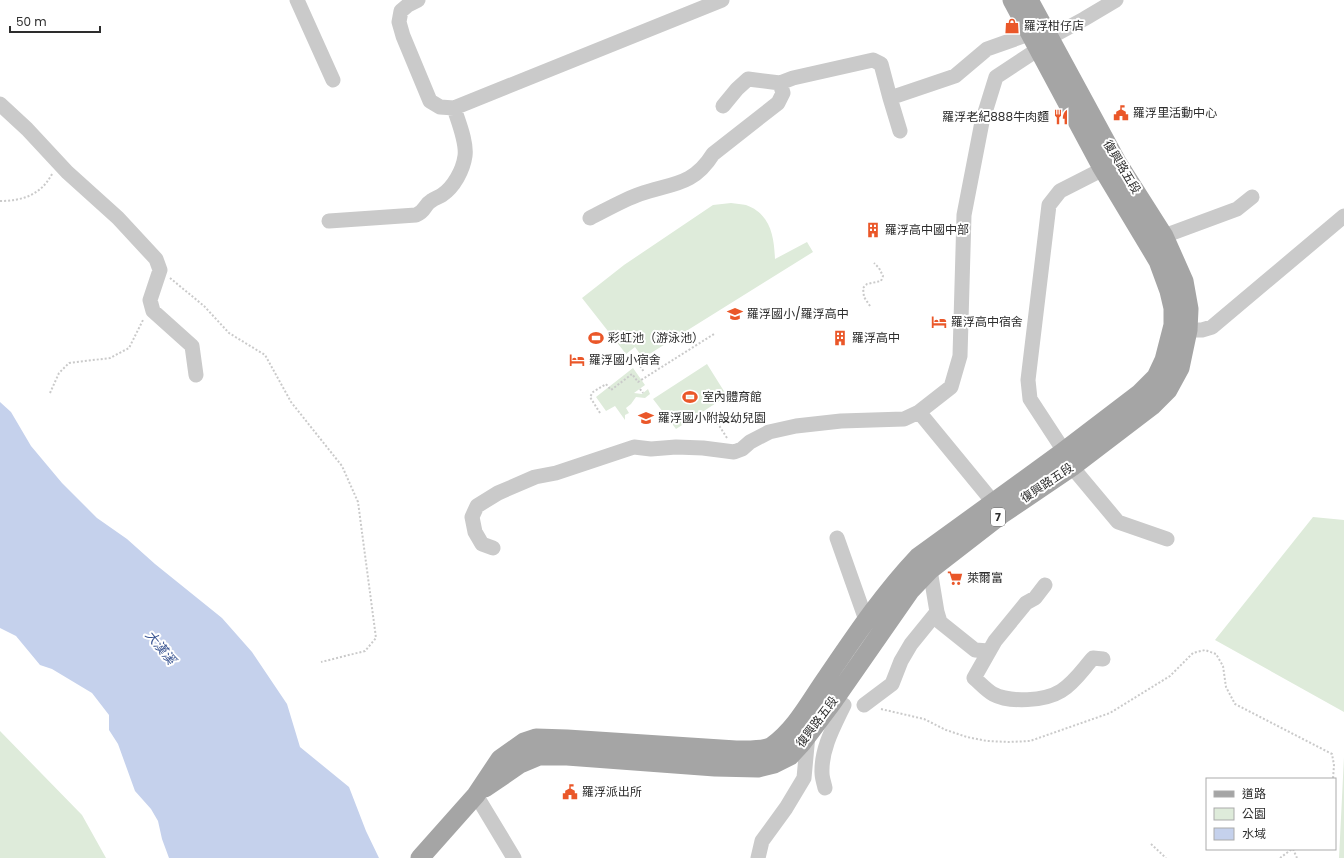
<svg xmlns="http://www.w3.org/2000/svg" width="1344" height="858" font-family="Poppins,'Noto Sans TC',sans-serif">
  <rect width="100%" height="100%" fill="#fff"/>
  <path fill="#deebda" d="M 731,203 C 736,204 742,204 746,205 C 771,214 774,237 775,259 L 807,242 L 813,252 L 643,358 L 635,347 L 626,354 L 582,298 L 624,265 L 713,205 Z
    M 707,364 L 727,396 L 676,429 L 653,399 Z
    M 633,368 L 645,385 L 634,393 L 642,394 L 648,389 L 650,394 L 645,398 L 636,397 L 631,404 L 626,408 L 629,413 L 625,415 L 625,420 L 615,406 L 606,411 L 596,397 Z
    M 1313,517 L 1344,520 L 1344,712 L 1215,640 Z
    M 0,731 L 82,815 L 106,858 L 0,858 Z
    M 1344,757 L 1344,858 L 1339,858 Z"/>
  <path fill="#c5d1ec" d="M 0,402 L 11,412 L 31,446 L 62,483 L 97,518 L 127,539 L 155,564 L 222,618 L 252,652 L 287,704 L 300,747 L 349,787 L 366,831 L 379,858 L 169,858 L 162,839 L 158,821 L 151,809 L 135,791 L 118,744 L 109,730 L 109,715 L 92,693 L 52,669 L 40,665 L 16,636 L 0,628 Z"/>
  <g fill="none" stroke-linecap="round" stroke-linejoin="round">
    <path stroke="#cacaca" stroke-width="2" stroke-dasharray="2 2" stroke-linecap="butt" d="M 0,201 C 22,201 41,195 52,174
      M 170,278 L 204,306 L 229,333 L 265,355 L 291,402 L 342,466 L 358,502 L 376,638 L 365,651 L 321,662
      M 870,306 L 864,297 L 863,288 L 867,284 L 881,281 L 883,276 L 879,268 L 874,263
      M 640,366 L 644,372
      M 640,389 L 643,393
      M 50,393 L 59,373 L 69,363 L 110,358 L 129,348 L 143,320
      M 600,413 L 590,397 L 593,392 L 606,384 L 611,390 L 632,374 L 638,382 L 714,334
      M 713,416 L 727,438
      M 881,709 L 924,719 L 946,730 L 967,737 L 987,741 L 1009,742 L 1030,741 L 1110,713 L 1170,676 L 1193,653 L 1205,650 L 1216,654 L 1223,666 L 1226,687 L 1235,704 L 1332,754 L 1334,765 L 1333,779
      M 1151,844 L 1166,858
      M 1293,849 L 1297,858
      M 1280,858 L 1292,849"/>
    <path stroke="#cacaca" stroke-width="15" d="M 297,0 L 333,80
      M 418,0 L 408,5 L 401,11 L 399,22 L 403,36 L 430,101 L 440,107 L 454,108 L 722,0
      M 890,98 L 900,131
      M 0,104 L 27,129 L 67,172 L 118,218 L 156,259 L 160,270 L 150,300 L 153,311 L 192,346 L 196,375
      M 723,106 L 737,89 L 748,79 L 780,83 L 793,78 L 873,60 L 881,64 L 890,98 L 955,76 L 987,49 L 1029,34 L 1040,36
      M 1113,164 L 1060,191 L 1049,205 L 1028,380 L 1030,399 L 1064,451 L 1072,467 L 1118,522 L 1167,539
      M 590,218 C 606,210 623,200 640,194 C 672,183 693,186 713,154 L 778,103 L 783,93 L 780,83
      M 329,221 L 416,215 C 426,211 424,205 431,201 C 435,198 439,197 442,195 C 454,187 463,170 465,156 C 467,142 458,121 454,108
      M 1162,246 L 1164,236 L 1237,209 L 1252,197
      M 1188,330 L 1202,330 L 1212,327 L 1344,216
      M 919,412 L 993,502 L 999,511
      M 837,538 L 866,620
      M 493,548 L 482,544 L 475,532 L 472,517 L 477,506 L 498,493 L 535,477 L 556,473 L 634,447 L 651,449 L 676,447 L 703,448 L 734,452 L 742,449 L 750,442 L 769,432 L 796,426 L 841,421 L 904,419 L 919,412 L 951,387 L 960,356 L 964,215 L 982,122 L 996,77 L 1037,50 L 1049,38 L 1084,19 L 1116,0
      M 924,563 L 930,570 L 937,612 L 940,622 L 975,650 L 989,651
      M 1045,585 L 1035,598 L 1026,603 L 995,641 L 974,678 C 980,683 986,690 993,694 C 1010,703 1045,701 1061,691 C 1075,682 1083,669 1093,658 L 1103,659
      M 864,705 L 892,684 L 901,661 L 911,644 L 937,612
      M 825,788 C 824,783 822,778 822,773 C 821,749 834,726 844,705
      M 476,795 L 514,858
      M 758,858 L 762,841 L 786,808 L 804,778 L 808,735"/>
    <path stroke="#a5a5a5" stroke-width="19" d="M 485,788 L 520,764 L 539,756 L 567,756 L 715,767 L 758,768 L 774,764 L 790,756 L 802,743 L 832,703 L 910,591 L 930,570 L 1001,515 L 1072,467 L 1152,406 L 1168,390 L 1180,368 L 1188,330 L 1189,309 L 1184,281 L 1164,236 L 1117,162 L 1029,0
      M 420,858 L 476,795 L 500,759 L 524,742 L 536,738 L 567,739 L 736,750 C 745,750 764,751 772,746 C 796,729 810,701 827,677 C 855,636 883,594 918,557 L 1060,454 L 1140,393 L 1156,377 L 1164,360 L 1173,325 L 1173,308 L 1169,291 L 1158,261 L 1101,166 L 1012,0"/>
  </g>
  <defs>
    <g id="shop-bare" transform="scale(1.2)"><path d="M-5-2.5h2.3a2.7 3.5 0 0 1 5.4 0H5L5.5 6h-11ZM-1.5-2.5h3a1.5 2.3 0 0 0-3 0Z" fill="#ea5729" stroke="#fff" stroke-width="2.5" paint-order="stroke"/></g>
    <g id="civic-bare" transform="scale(1.2)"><path d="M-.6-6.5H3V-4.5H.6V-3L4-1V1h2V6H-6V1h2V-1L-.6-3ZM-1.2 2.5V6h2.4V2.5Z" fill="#ea5729" stroke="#fff" stroke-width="2.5" paint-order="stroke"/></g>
    <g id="restaurant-bare" transform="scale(1.2)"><path d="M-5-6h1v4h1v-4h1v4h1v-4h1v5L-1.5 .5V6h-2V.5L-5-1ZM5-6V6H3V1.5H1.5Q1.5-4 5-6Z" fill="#ea5729" stroke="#fff" stroke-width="2.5" paint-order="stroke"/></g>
    <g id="building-bare" transform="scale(1.2)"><path d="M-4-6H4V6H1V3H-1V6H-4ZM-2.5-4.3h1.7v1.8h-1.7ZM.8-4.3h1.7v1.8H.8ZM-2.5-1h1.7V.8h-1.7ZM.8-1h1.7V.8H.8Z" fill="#ea5729" stroke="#fff" stroke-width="2.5" paint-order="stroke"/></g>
    <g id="school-bare" transform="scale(1.2)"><path d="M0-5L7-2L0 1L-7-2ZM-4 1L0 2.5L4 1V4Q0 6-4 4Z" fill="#ea5729" stroke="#fff" stroke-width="2.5" paint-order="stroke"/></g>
    <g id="hotel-bare" transform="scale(1.2)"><path d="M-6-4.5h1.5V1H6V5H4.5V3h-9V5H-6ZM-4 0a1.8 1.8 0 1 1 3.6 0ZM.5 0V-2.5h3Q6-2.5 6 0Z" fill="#ea5729" stroke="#fff" stroke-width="2.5" paint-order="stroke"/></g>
    <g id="stadium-bare" transform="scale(1.2)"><path d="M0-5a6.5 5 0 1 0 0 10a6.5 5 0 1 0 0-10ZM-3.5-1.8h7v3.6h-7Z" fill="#ea5729" stroke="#fff" stroke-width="2.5" paint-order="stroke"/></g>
    <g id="supermarket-bare" transform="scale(1.2)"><path d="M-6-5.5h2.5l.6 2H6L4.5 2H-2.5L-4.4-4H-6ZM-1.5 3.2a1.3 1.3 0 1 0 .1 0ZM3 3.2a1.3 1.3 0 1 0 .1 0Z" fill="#ea5729" stroke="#fff" stroke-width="2.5" paint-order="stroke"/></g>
  </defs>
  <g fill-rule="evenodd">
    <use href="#shop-bare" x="1012" y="26"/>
    <use href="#civic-bare" x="1121" y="113"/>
    <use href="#restaurant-bare" x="1061" y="117"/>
    <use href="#building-bare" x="873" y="230"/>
    <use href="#school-bare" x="735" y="314"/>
    <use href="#hotel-bare" x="939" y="322"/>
    <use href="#stadium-bare" x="596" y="338"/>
    <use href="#building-bare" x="840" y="338"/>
    <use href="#hotel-bare" x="577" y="360"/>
    <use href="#stadium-bare" x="690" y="397"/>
    <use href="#school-bare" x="646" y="418"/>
    <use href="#supermarket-bare" x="955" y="578"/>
    <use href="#civic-bare" x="570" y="792"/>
  </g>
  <g text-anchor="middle" stroke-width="4" stroke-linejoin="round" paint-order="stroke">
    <rect fill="#fff" stroke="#6c6c6c" stroke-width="1" x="991" y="508" width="14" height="18" rx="3"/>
    <g font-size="11" font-weight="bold" fill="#2d2d2d">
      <text x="998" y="521">7</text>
    </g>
    <g font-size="12" fill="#2d2d2d" stroke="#fff" text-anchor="start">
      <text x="1024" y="30">羅浮柑仔店</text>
      <text x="1133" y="117">羅浮里活動中心</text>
      <text x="1049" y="121" text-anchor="end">羅浮老紀888牛肉麵</text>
      <text x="885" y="234">羅浮高中國中部</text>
      <text x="747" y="318">羅浮國小/羅浮高中</text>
      <text x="951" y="326">羅浮高中宿舍</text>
      <text x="608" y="342">彩虹池（游泳池）</text>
      <text x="852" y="342">羅浮高中</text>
      <text x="589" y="364">羅浮國小宿舍</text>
      <text x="702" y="401">室內體育館</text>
      <text x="658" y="422">羅浮國小附設幼兒園</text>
      <text x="967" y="582">萊爾富</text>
      <text x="582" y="796">羅浮派出所</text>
    </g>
    <g font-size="12" fill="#2d2d2d" stroke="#fff">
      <text transform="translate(1122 167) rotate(59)" y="4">復興路五段</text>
      <text transform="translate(1047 483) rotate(-34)" y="4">復興路五段</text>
      <text transform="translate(817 722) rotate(-53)" y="4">復興路五段</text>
    </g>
    <g font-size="13" font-style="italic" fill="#395491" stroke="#fff">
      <text transform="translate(161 647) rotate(51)" y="5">大漢溪</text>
    </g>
  </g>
  <rect x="1206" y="778" width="130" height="72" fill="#ffffff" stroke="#ababab"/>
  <rect x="1214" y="791" width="20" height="6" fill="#a5a5a5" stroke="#ababab"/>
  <text x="1242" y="798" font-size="12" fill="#2d2d2d">道路</text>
  <rect x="1214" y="808" width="20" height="12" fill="#deebda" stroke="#ababab"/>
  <text x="1242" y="818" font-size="12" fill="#2d2d2d">公園</text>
  <rect x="1214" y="828" width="20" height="12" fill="#c5d1ec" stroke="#ababab"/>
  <text x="1242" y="838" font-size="12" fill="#2d2d2d">水域</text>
  <path d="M10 26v6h90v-6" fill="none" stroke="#2d2d2d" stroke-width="2"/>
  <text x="16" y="26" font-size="12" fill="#2d2d2d" stroke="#ffffff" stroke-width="3" paint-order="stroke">50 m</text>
</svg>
